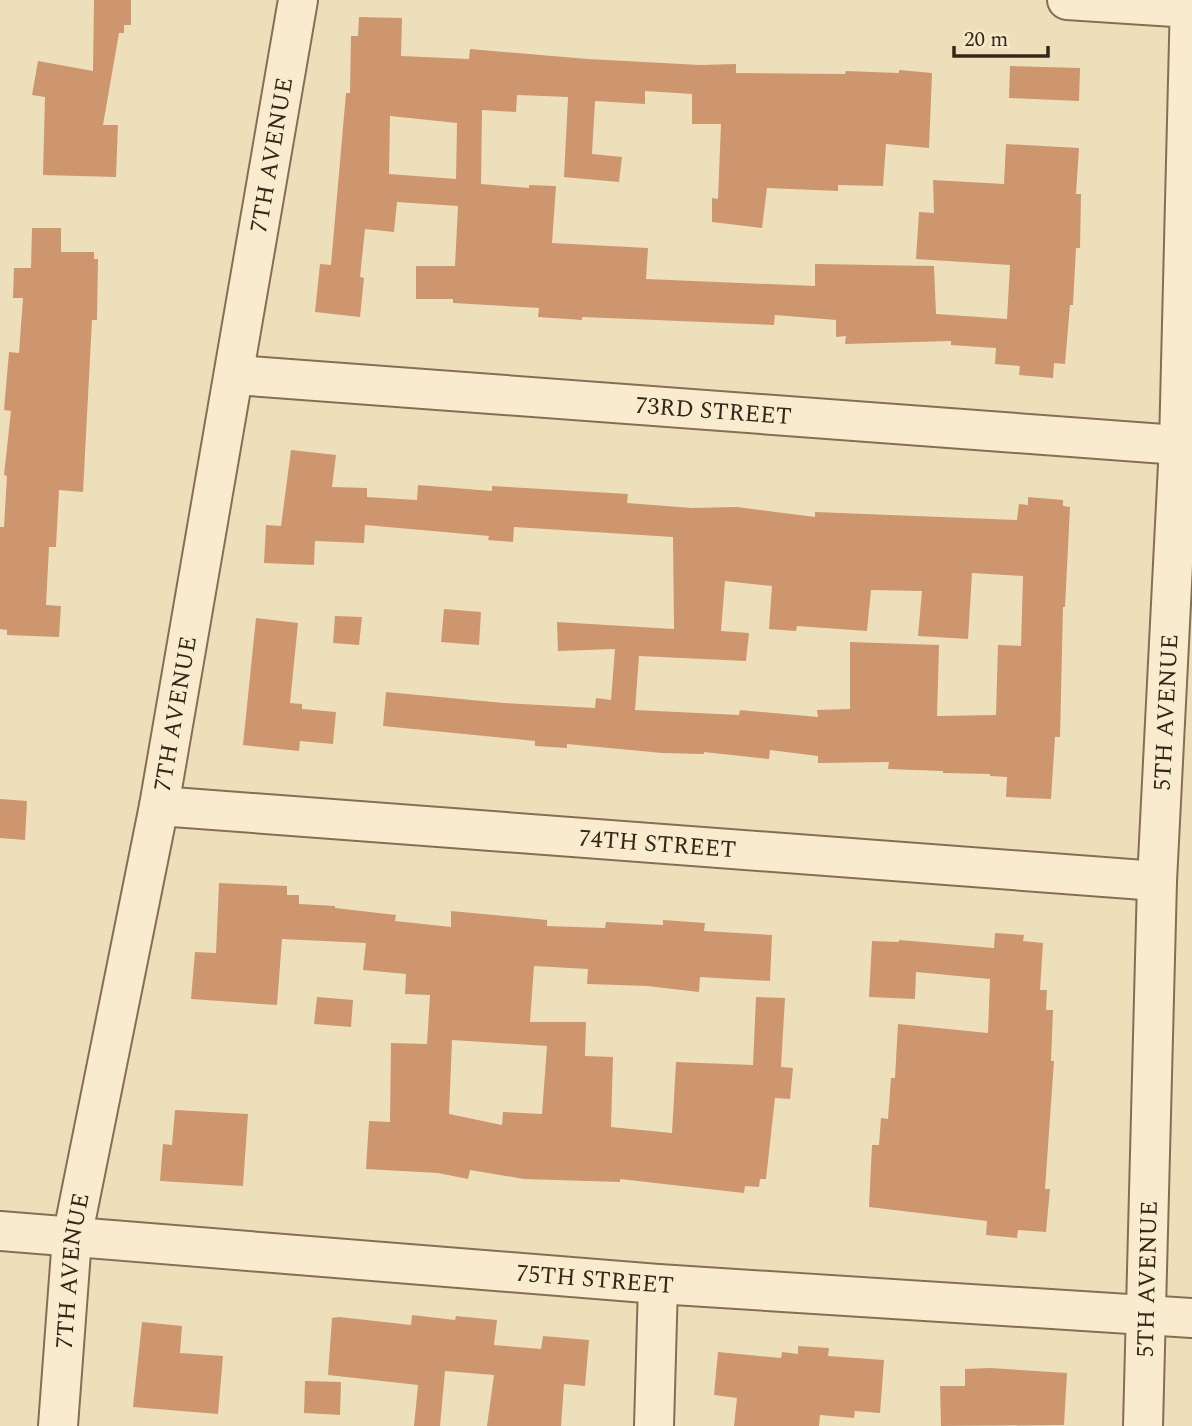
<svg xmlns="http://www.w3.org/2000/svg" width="1192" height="1426" font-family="Spectral,serif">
  <rect width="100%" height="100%" fill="#eedfbb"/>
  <path fill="#ce966f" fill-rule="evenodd" d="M 94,0 L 131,0 L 131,25 L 124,25 L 124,33 L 119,33 L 103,125 L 118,125 L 116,177 L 43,175 L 45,97 L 32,95 L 38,61 L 93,71 Z
    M 359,17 L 402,18 L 401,56 L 469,59 L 470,49 L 588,59 L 700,65 L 736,64 L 736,73 L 845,74 L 846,71 L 899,73 L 899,70 L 932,73 L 929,148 L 886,144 L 883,186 L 838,185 L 838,191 L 767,188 L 762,228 L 712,222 L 712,198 L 718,199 L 721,124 L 692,124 L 692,94 L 645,91 L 645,104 L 595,101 L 592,154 L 622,157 L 619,182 L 564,177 L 568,97 L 517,95 L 516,112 L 482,110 L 481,184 L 529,188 L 529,185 L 556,186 L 552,243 L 648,248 L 646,279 L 815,286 L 815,264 L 934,266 L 936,314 L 1007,319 L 1010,265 L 916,259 L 919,212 L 934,213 L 933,180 L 1004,184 L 1006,144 L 1079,148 L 1076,194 L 1081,194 L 1080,248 L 1076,248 L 1073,305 L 1070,305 L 1065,364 L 1054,363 L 1053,378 L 1019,375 L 1020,366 L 995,364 L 996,348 L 951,345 L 951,341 L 845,344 L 846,336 L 836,337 L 836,320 L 775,315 L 774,325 L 582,317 L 582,320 L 538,317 L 539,308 L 453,303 L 453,299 L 416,299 L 416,266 L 455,266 L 458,206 L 397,202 L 394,232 L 365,229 L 360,277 L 364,278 L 360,317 L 315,312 L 320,264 L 331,265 L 346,93 L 350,93 L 351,36 L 358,36 ZM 390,116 L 457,123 L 456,179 L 389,174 Z
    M 1010,66 L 1080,68 L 1079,101 L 1009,98 Z
    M 32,228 L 61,228 L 61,252 L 94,252 L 94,259 L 98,259 L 97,320 L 92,320 L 83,492 L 59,490 L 56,547 L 49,547 L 46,605 L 61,606 L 59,637 L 7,635 L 7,630 L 0,629 L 0,527 L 4,527 L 7,476 L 4,475 L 11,411 L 4,410 L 9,352 L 19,353 L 23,298 L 13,298 L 14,268 L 31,268 Z
    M 291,450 L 336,455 L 332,487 L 367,488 L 367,497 L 417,500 L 418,485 L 492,491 L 492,486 L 628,494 L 627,503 L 692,508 L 737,507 L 815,517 L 815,512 L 1017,520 L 1019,504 L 1028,505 L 1028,497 L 1063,500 L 1063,506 L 1070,507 L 1065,607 L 1063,607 L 1060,737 L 1055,737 L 1051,799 L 1006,797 L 1007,777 L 990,776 L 990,774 L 943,773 L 943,771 L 888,769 L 889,762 L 818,763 L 818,756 L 770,750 L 769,759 L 704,752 L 704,754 L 662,753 L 567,744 L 567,748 L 535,746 L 535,741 L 383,726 L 386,692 L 504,703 L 595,708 L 596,698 L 611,700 L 615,649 L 558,651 L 557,622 L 674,629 L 673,537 L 514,527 L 513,542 L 488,540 L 489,536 L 365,525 L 364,543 L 315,541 L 314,565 L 264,563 L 266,525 L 281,526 ZM 972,573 L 1023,576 L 1021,646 L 998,645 L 996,715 L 937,716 L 939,645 L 850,642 L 850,709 L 817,710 L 818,717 L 740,710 L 739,715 L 635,710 L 639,656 L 746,661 L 749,633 L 721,631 L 725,581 L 772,586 L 769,629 L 796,631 L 797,626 L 867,631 L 871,590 L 922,591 L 918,636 L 968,639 Z
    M 444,609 L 481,612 L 479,645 L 441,642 Z
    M 335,616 L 362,617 L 359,645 L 333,643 Z
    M 256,618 L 298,623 L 290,703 L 302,704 L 302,709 L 336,712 L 333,744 L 300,741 L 299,751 L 243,745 Z
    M 0,799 L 27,801 L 25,840 L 0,838 Z
    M 219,883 L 287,886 L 287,895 L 299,895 L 299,904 L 335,906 L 335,908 L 396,915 L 395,921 L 451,927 L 451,911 L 547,920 L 547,926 L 605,928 L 606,922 L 663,925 L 663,920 L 705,923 L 704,931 L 772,935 L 770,981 L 700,977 L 699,992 L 647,986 L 587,984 L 588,969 L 534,966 L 530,1022 L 586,1022 L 585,1056 L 613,1057 L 611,1127 L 672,1133 L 676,1062 L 753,1065 L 756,997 L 785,998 L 781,1067 L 793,1068 L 790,1099 L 775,1098 L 766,1179 L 760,1179 L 759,1187 L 745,1186 L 744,1193 L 620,1179 L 620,1182 L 524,1179 L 470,1170 L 468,1179 L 438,1173 L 366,1169 L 369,1121 L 390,1122 L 391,1043 L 427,1044 L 430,995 L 405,994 L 406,974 L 363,970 L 366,943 L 282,939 L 277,1005 L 191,999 L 195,952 L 216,953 ZM 452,1040 L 547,1046 L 542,1114 L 503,1112 L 502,1125 L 449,1114 Z
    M 995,933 L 1024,935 L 1023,941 L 1043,943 L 1040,990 L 1047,990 L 1046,1010 L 1053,1010 L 1051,1061 L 1054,1061 L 1045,1189 L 1050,1189 L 1046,1232 L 1018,1230 L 1017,1238 L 986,1235 L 987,1221 L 869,1207 L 872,1145 L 879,1145 L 881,1118 L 888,1119 L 891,1078 L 895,1078 L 898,1024 L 988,1033 L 990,979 L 916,972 L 915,999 L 869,997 L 872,941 L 899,942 L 899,940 L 994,948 Z
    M 317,997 L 353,1000 L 351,1027 L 314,1024 Z
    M 175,1110 L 248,1114 L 243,1186 L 160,1181 L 163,1144 L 172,1145 Z
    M 412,1315 L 455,1320 L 456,1316 L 497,1320 L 494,1345 L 541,1349 L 543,1336 L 589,1340 L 585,1386 L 564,1384 L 561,1426 L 487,1426 L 494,1375 L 445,1371 L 440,1426 L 414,1426 L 418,1385 L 328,1375 L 332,1318 L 339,1317 L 411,1325 Z
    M 142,1322 L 182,1326 L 180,1353 L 223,1356 L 218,1414 L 133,1407 Z
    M 798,1346 L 829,1348 L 828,1356 L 884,1360 L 880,1413 L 855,1411 L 854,1418 L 820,1415 L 819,1426 L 734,1426 L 737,1398 L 714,1395 L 718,1352 L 781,1358 L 782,1352 L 798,1354 Z
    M 990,1368 L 1067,1373 L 1064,1425 L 941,1426 L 940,1386 L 965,1386 L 965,1369 Z
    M 305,1381 L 341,1382 L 340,1415 L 304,1413 Z"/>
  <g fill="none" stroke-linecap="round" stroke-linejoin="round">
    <g stroke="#856e55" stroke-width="42">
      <g id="minor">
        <path d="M 1067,0 L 1190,8"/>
        <path id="s1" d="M 235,375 L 1192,446"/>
        <path id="s2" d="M 159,806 L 1157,881"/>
        <path id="s3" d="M 0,1231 L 658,1284 L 1192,1318"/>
        <path id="s4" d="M 58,1426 L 72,1238 L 159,806 L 298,0"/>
        <path d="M 654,1426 L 658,1284"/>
        <path id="s5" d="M 1143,1426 L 1157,881 L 1179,445 L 1190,0"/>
      </g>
    </g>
    <use href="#minor" stroke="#f9ecce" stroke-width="38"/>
  </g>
  <g text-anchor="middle" stroke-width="5" stroke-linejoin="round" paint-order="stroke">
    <g font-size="24" fill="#34271a" stroke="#f6e9ca">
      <text dy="8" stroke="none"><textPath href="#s4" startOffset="1290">7TH AVENUE</textPath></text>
      <text dy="8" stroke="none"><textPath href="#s1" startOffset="480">73RD STREET</textPath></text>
      <text dy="8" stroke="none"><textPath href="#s4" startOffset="723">7TH AVENUE</textPath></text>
      <text dy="8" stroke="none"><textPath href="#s5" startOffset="714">5TH AVENUE</textPath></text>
      <text dy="8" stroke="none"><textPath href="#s2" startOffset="500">74TH STREET</textPath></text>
      <text dy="8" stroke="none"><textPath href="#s4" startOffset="156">7TH AVENUE</textPath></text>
      <text dy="8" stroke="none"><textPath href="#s3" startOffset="597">75TH STREET</textPath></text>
      <text dy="8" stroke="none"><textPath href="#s5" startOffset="147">5TH AVENUE</textPath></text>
    </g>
  </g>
  <path d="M954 46v10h94v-10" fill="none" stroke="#34271a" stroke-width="3.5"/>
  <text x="964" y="46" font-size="21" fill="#34271a" stroke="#f6e9ca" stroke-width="5" paint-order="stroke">20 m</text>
</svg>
